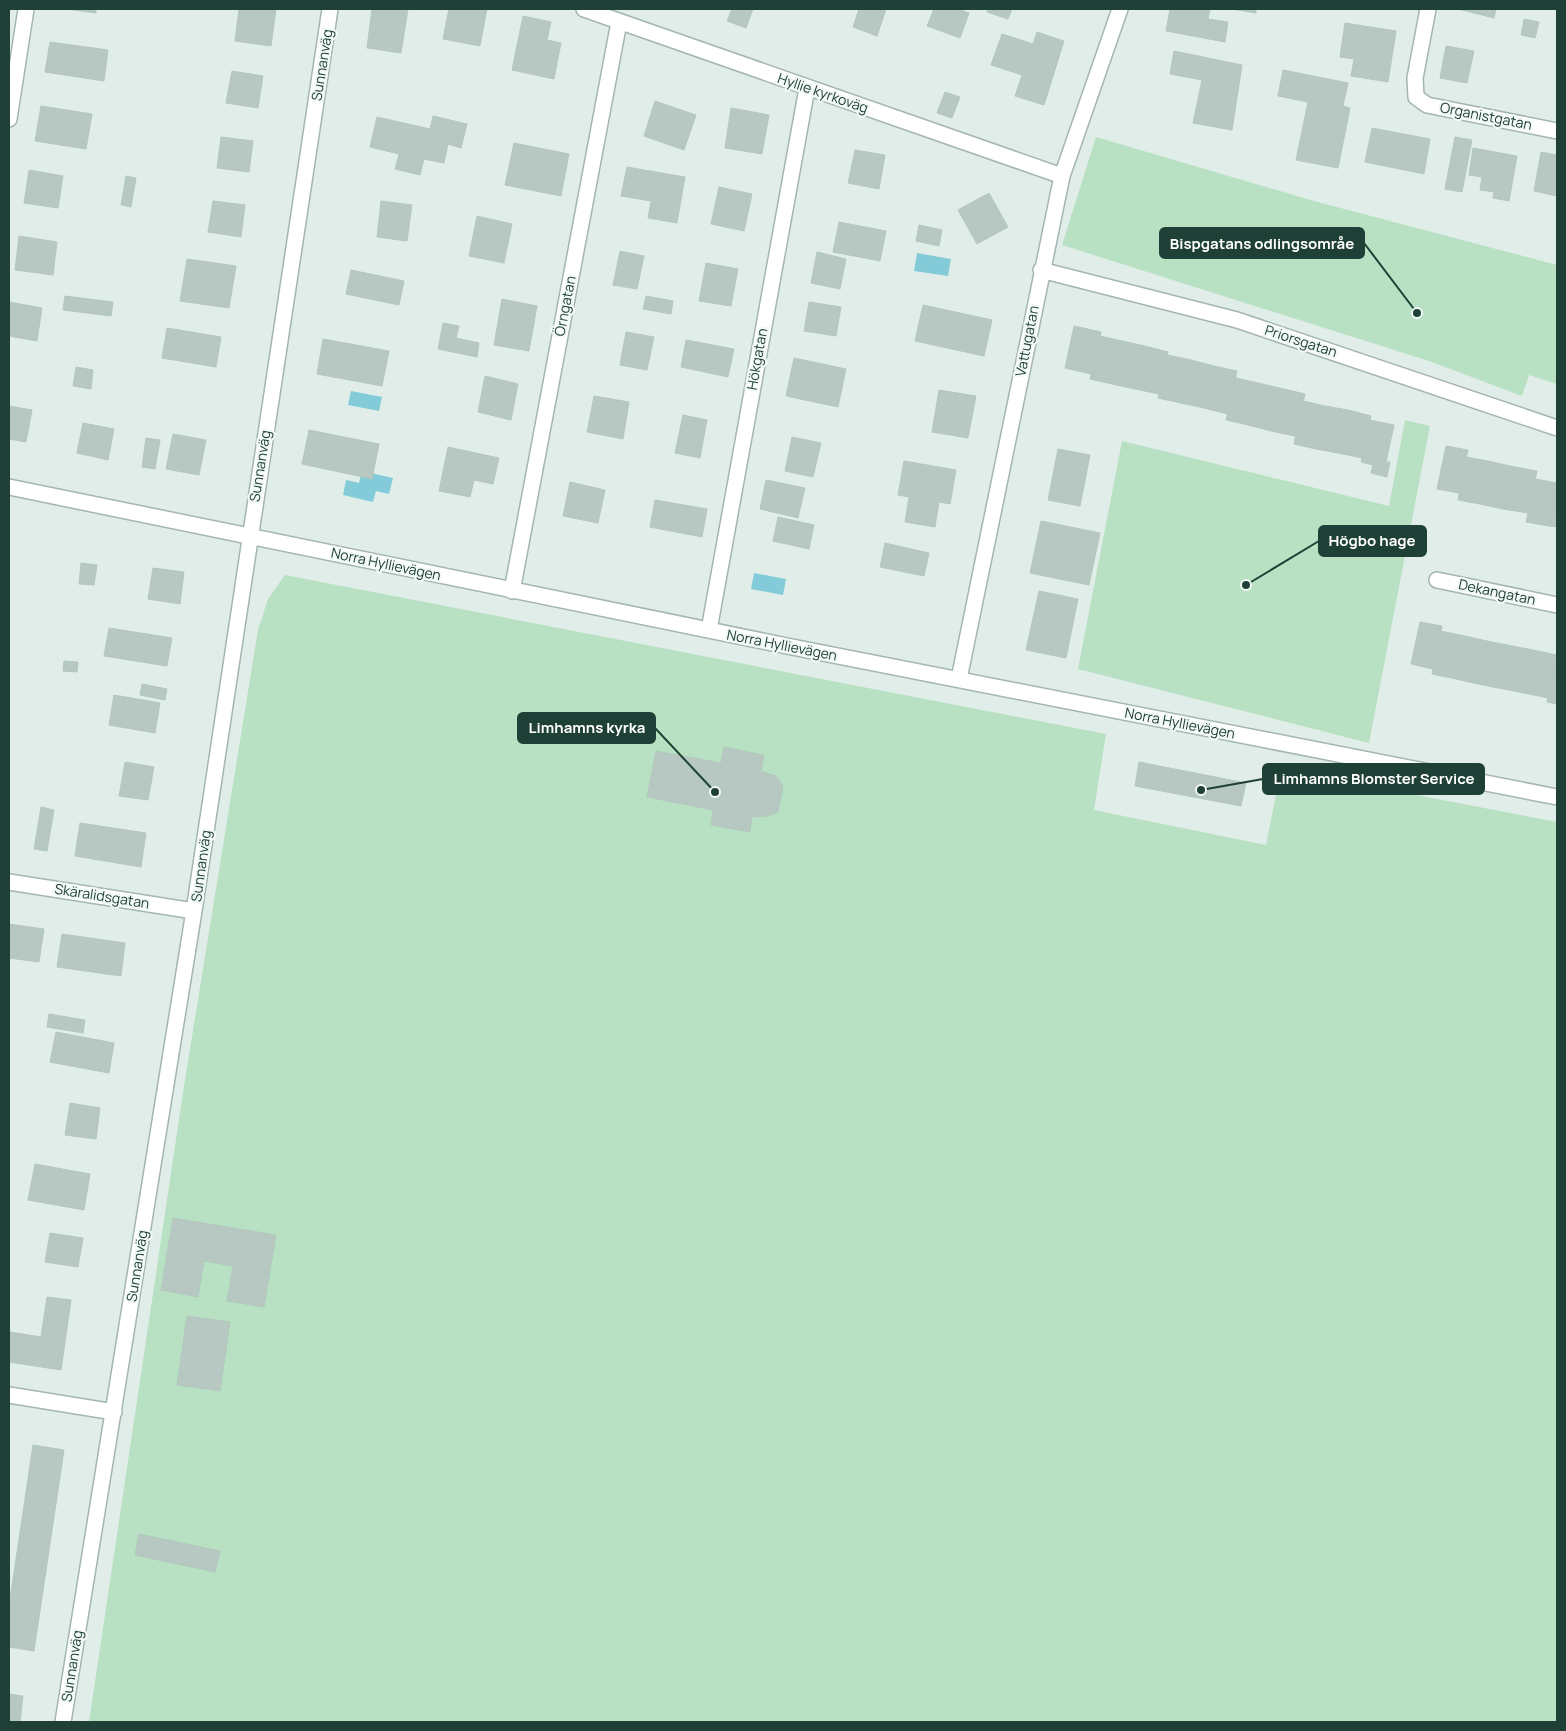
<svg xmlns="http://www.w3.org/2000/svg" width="1566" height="1731" font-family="Manrope,sans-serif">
  <rect width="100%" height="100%" fill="#e1ede8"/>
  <path fill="#b8e1c3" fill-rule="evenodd" d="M 1096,137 L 1314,201 L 1557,265 L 1557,384 L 1529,375 L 1522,396 L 1429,361 L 1062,245 Z
    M 1405,420 L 1430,426 L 1369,743 L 1078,669 L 1122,441 L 1389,506 Z
    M 285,575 L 1106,734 L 1094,810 L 1266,845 L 1281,769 L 1557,822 L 1557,1722 L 89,1722 L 184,1086 L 258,630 L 268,599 ZM 724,747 L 764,755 L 761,771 L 776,776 L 782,786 L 768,816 L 752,817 L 749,832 L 711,825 L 713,810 L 647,797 L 721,763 Z"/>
  <path fill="#83cbd8" d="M 917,253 L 951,259 L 948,276 L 914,271 Z
    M 351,391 L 382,397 L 379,411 L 348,405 Z
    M 362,471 L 393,478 L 389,494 L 376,491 L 373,502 L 343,495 L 346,480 L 359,483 Z
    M 754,573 L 786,579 L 783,595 L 751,589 Z"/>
  <path fill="#b6c8c1" stroke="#b3c8bf" d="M 67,9 L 96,9 L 96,13 Z
    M 239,9 L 276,9 L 271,46 L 235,41 Z
    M 372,9 L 408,9 L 401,53 L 367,48 Z
    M 449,9 L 487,9 L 480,46 L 443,39 Z
    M 732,9 L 753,9 L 746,28 L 727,21 Z
    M 859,9 L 886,9 L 877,36 L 853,27 Z
    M 934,9 L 958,9 L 969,13 L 960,38 L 927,26 Z
    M 989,9 L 1012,9 L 1008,19 L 987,12 Z
    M 1170,9 L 1210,9 L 1208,19 L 1228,22 L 1225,42 L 1166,31 Z
    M 1232,9 L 1256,9 L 1256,13 Z
    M 1458,9 L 1496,9 L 1494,18 Z
    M 523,16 L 551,22 L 547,40 L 561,43 L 554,79 L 512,70 Z
    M 1524,19 L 1539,22 L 1535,38 L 1521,35 Z
    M 1345,23 L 1396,31 L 1388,82 L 1351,76 L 1354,59 L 1340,57 Z
    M 1037,32 L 1064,41 L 1044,105 L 1015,96 L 1022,75 L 991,65 L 1002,34 L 1033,44 Z
    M 50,42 L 108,50 L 104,81 L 45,72 Z
    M 1446,46 L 1474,51 L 1467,83 L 1440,78 Z
    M 1174,51 L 1242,65 L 1232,130 L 1193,123 L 1202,80 L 1170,74 Z
    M 1283,70 L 1348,83 L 1343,106 L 1350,108 L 1338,168 L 1296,160 L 1308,102 L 1278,96 Z
    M 232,71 L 263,76 L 258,108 L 226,103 Z
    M 945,92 L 960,97 L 952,118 L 937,113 Z
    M 655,101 L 696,115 L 684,150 L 644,136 Z
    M 41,106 L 92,114 L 86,149 L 35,141 Z
    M 731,108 L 769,115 L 762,154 L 725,148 Z
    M 433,116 L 467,124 L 461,148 L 448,144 L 444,163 L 424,159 L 420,175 L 395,169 L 399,154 L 370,147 L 377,117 L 430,129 Z
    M 1372,128 L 1430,139 L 1424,174 L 1365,162 Z
    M 221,137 L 253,141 L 249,172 L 217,168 Z
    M 1455,137 L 1472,140 L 1462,192 L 1445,189 Z
    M 514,143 L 569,154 L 561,196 L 505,185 Z
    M 1473,148 L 1517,156 L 1509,201 L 1493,198 L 1494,192 L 1480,190 L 1482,177 L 1469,175 Z
    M 855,150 L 885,155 L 879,189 L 848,183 Z
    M 1541,152 L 1557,155 L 1557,196 L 1534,191 Z
    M 627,167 L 685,177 L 677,223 L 648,218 L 651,201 L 621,196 Z
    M 29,170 L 63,176 L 58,208 L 24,203 Z
    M 126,176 L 136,178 L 131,207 L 121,205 Z
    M 719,187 L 752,194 L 744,231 L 711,224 Z
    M 989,193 L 1008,227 L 977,244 L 958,210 Z
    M 213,201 L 245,205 L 241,237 L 208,232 Z
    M 381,201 L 412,205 L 407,241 L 377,237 Z
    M 477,216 L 512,224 L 504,263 L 469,256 Z
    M 839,222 L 886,231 L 880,261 L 833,252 Z
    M 919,225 L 942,230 L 939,246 L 916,241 Z
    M 19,236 L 57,242 L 53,275 L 15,270 Z
    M 620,251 L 644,256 L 637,289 L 613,285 Z
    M 817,252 L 846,259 L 840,289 L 811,283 Z
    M 187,259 L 236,266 L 229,308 L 180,301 Z
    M 706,263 L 738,269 L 731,306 L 699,301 Z
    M 351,270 L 404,281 L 399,305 L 346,294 Z
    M 65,296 L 113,302 L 111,316 L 63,310 Z
    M 646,296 L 673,301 L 671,314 L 643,309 Z
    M 502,299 L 537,306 L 529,351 L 494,345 Z
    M 9,302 L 42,308 L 37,341 L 9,336 Z
    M 809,302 L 841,307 L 836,336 L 804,331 Z
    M 923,305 L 992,320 L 984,356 L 915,341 Z
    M 443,323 L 459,326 L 456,338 L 479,343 L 477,357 L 438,349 Z
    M 1074,326 L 1101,332 L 1091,374 L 1065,368 Z
    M 167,328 L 221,337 L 216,367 L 162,358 Z
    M 626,332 L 654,337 L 647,370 L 620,365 Z
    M 1100,336 L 1122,341 L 1112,384 L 1090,379 Z
    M 323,339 L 389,351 L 382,386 L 317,374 Z
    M 686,340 L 734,349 L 728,377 L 681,367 Z
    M 1122,341 L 1145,346 L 1135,389 L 1112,384 Z
    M 1145,346 L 1168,352 L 1159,394 L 1135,389 Z
    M 1168,355 L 1191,360 L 1181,403 L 1158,398 Z
    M 794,358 L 846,369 L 838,407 L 786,396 Z
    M 1191,360 L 1214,366 L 1204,408 L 1181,403 Z
    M 1214,366 L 1237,371 L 1228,414 L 1204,408 Z
    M 76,367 L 93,370 L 91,389 L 73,386 Z
    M 485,376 L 518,384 L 511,420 L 478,412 Z
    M 1236,378 L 1258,383 L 1248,425 L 1226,420 Z
    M 1258,383 L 1280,388 L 1271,431 L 1248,425 Z
    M 1280,388 L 1305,394 L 1295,436 L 1271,431 Z
    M 939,390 L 976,396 L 968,438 L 932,432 Z
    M 594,396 L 629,402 L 623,439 L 587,432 Z
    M 1303,401 L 1325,406 L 1316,449 L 1294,444 Z
    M 9,406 L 32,410 L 26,442 L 9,439 Z
    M 1325,406 L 1348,410 L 1338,453 L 1316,449 Z
    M 1348,410 L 1371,416 L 1362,458 L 1338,453 Z
    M 683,415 L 707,420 L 700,458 L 675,453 Z
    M 1370,420 L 1394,425 L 1386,462 L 1390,462 L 1387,477 L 1371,473 L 1373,465 L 1361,462 Z
    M 83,423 L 114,429 L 108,460 L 77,453 Z
    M 309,430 L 379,444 L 372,479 L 302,464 Z
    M 173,434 L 206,440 L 199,475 L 166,469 Z
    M 792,437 L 821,443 L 813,477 L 785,471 Z
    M 146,438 L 160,440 L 155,469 L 142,467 Z
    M 1446,446 L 1468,450 L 1459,493 L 1437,489 Z
    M 448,447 L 499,458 L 493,484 L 474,480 L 470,497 L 439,491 Z
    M 1058,449 L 1090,455 L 1080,506 L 1048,500 Z
    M 1466,457 L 1488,461 L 1480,504 L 1458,500 Z
    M 904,461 L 956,470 L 950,504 L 939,502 L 935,527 L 905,522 L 909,497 L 898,495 Z
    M 1488,461 L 1510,466 L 1503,509 L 1480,504 Z
    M 1510,466 L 1537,471 L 1528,513 L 1503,509 Z
    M 1535,479 L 1557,483 L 1549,526 L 1526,522 Z
    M 766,480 L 805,488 L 798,518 L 760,509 Z
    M 570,482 L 605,490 L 598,523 L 563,516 Z
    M 1557,483 L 1557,527 L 1549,526 Z
    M 655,500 L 707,509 L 702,537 L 650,527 Z
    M 778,517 L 814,525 L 809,549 L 773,541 Z
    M 1041,521 L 1100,533 L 1089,585 L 1030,573 Z
    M 885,543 L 929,553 L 924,576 L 880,567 Z
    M 81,563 L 97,565 L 94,585 L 79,584 Z
    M 153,568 L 184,572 L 180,604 L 148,599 Z
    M 1039,591 L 1078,599 L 1066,658 L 1026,650 Z
    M 1420,622 L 1442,626 L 1433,669 L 1411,664 Z
    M 109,628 L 172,638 L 167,666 L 104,656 Z
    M 1440,631 L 1465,636 L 1456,679 L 1432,674 Z
    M 1465,636 L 1487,641 L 1478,684 L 1456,679 Z
    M 1487,641 L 1507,645 L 1498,688 L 1478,684 Z
    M 1507,645 L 1533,650 L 1524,693 L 1498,688 Z
    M 1533,650 L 1557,655 L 1548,698 L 1524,693 Z
    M 1556,659 L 1557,660 L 1557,704 L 1547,702 Z
    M 64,661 L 78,662 L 77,672 L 63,671 Z
    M 142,684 L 167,689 L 165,700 L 140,695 Z
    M 114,695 L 160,703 L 155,733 L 109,725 Z
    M 724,747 L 764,755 L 761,771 L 776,776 L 783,786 L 778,812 L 768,816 L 752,817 L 750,832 L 711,825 L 713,810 L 647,797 L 656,751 L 721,763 Z
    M 125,762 L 154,767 L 148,800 L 119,796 Z
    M 1139,762 L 1246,783 L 1241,806 L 1135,786 Z
    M 41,807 L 54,810 L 47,851 L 34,849 Z
    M 80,823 L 146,833 L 141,867 L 75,856 Z
    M 9,924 L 44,929 L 39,962 L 9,958 Z
    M 62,934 L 125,943 L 121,976 L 57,967 Z
    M 49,1014 L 85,1020 L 83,1033 L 47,1027 Z
    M 56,1032 L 114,1043 L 109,1073 L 50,1062 Z
    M 70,1103 L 100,1108 L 96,1139 L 65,1135 Z
    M 35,1164 L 90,1174 L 84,1210 L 28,1200 Z
    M 173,1218 L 276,1235 L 264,1307 L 227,1301 L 233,1266 L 204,1261 L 198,1297 L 161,1290 Z
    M 50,1233 L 83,1238 L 78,1267 L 45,1262 Z
    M 47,1297 L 71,1300 L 61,1370 L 9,1362 L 10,1332 L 41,1337 Z
    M 187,1316 L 230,1322 L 220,1391 L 177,1385 Z
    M 33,1445 L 64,1450 L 34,1651 L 9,1647 L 9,1606 Z
    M 139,1534 L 220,1551 L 215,1572 L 135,1555 Z
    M 9,1694 L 23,1696 L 20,1722 L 9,1722 Z"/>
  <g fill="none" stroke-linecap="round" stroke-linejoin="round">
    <g stroke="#a3b6af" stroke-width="18">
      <path id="minor" d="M 584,9 L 1062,176
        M 1428,9 L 1415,78 L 1416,97 L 1427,105 L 1557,131
        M 9,119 L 26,9
        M 1041,270 L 1237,320 L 1557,428
        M 9,487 L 787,646 L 1557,797
        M 1437,580 L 1557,605
        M 512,591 L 619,22
        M 709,630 L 807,88
        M 959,679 L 1062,176 L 1120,9
        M 9,882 L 194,911
        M 9,1395 L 114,1412
        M 63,1722 L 194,911 L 330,9"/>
    </g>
    <use href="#minor" stroke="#fff" stroke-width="15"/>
  </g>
  <g text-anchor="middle" stroke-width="4.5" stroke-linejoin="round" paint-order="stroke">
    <g font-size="14" fill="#1f4037" stroke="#f2f9f6">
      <text transform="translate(322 65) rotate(-81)" y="5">Sunnanväg</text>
      <text transform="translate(823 93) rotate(19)" y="5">Hyllie kyrkoväg</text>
      <text transform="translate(1486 116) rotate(11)" y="5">Organistgatan</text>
      <text transform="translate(565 306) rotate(-79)" y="5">Örngatan</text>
      <text transform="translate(1027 341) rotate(-79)" y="5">Vattugatan</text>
      <text transform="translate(1301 341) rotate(18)" y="5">Priorsgatan</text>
      <text transform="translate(757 359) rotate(-80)" y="5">Hökgatan</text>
      <text transform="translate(260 466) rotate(-81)" y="5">Sunnanväg</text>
      <text transform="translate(386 564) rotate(12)" y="5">Norra Hyllievägen</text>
      <text transform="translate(1497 592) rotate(12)" y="5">Dekangatan</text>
      <text transform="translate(782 645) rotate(11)" y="5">Norra Hyllievägen</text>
      <text transform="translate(1180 723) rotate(11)" y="5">Norra Hyllievägen</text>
      <text transform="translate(201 866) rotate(-82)" y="5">Sunnanväg</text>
      <text transform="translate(102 896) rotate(9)" y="5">Skäralidsgatan</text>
      <text transform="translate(137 1266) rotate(-81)" y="5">Sunnanväg</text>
      <text transform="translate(72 1666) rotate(-81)" y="5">Sunnanväg</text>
    </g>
  </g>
  <path fill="none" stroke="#1f4037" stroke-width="2" d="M1417 313L1364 243M1246 585L1319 541M715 792L655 728M1201 790L1263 779"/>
  <g fill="#1f4037" stroke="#f2f9f6" stroke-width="2">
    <circle cx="1417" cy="313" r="5"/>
    <circle cx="1246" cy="585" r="5"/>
    <circle cx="715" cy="792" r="5"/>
    <circle cx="1201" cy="790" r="5"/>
  </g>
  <g fill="#1f4037" stroke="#1f4037" stroke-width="2">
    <rect x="1160" y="228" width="204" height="30" rx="5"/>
    <rect x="1319" y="526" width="107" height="30" rx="5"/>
    <rect x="518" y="713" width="137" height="30" rx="5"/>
    <rect x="1263" y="764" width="221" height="30" rx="5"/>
  </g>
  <g font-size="15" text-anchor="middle" font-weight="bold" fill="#fff">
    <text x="1262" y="249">Bispgatans odlingsområe</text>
    <text x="1372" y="546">Högbo hage</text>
    <text x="587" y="733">Limhamns kyrka</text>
    <text x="1374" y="784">Limhamns Blomster Service</text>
  </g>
  <rect width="1566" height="1731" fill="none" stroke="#1f4037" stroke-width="20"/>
</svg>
